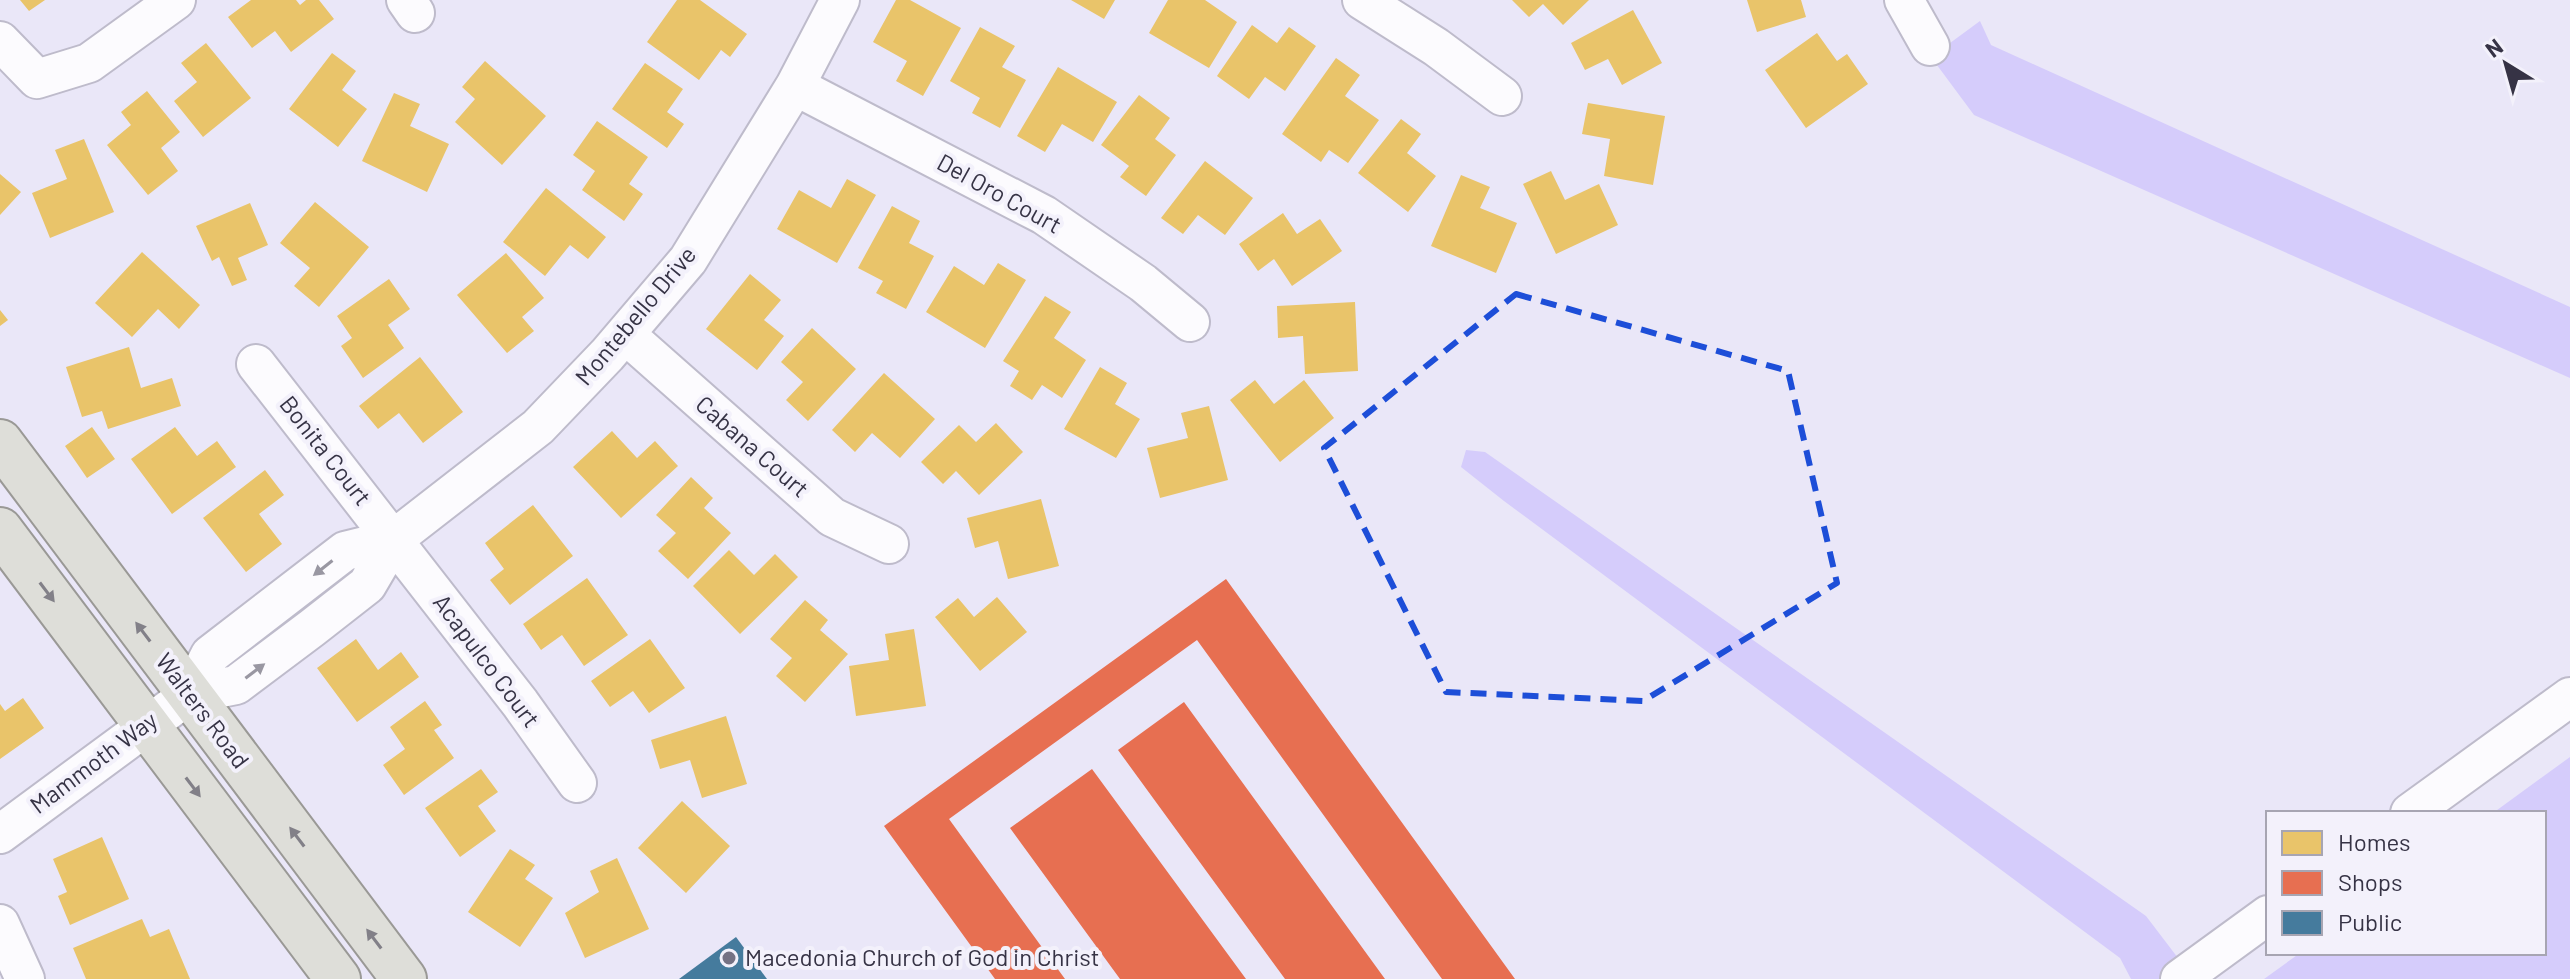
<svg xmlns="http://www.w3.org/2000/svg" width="2570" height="979" font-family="Barlow,sans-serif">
  <rect width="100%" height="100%" fill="#eae7f8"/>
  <path fill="#d5ccfb" d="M 1980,21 L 1991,45 L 2570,307 L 2570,378 L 1974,115 L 1931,57 Z
    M 1466,450 L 1485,452 L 2146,916 L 2194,979 L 2131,979 L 2120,958 L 1504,501 L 1461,467 Z
    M 2570,757 L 2570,979 L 2264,979 L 2300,953 L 2544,953 L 2544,813 L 2493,813 Z"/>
  <path fill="#e9c46a" d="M 20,0 L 45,0 L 29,11 Z
    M 251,0 L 296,0 L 300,5 L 306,0 L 319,0 L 334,19 L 291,52 L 275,31 L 252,48 L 228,17 Z
    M 677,0 L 700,0 L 747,34 L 730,57 L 721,50 L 699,80 L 647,42 Z
    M 896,0 L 910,0 L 961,28 L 923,96 L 896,81 L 907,61 L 873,42 Z
    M 1071,0 L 1115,0 L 1104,19 Z
    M 1168,0 L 1205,0 L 1237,22 L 1209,68 L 1149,33 Z
    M 1512,0 L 1589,0 L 1563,25 L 1543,4 L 1529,17 Z
    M 1747,0 L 1801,0 L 1806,17 L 1757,32 Z
    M 1633,10 L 1662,63 L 1622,85 L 1608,59 L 1585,70 L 1571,43 Z
    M 1252,25 L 1277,43 L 1289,27 L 1316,46 L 1285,91 L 1265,77 L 1249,99 L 1217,76 Z
    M 980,27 L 1015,46 L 1002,67 L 1026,80 L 1000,128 L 972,113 L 980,98 L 950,81 Z
    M 1817,33 L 1837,61 L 1847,54 L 1868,84 L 1806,128 L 1765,70 Z
    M 206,43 L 251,98 L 203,137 L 174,101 L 197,82 L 181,63 Z
    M 332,53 L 356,71 L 342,90 L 367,109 L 338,147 L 289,109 Z
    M 1336,58 L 1360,75 L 1345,96 L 1379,120 L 1348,163 L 1329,150 L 1321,162 L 1282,134 Z
    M 485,61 L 546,116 L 502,165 L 455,122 L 475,99 L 462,87 Z
    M 645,63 L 683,89 L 667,112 L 684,124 L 667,148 L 612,109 Z
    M 1058,67 L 1117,102 L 1093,142 L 1062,124 L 1045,152 L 1017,136 Z
    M 147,91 L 180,132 L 161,148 L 178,171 L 148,195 L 107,145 L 131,125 L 121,112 Z
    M 394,93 L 420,104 L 410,126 L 449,144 L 427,192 L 362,161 Z
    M 1139,95 L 1170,118 L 1155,139 L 1176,155 L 1146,196 L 1120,177 L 1129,166 L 1101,145 Z
    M 1588,103 L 1665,116 L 1653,185 L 1604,176 L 1610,139 L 1582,134 Z
    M 1401,119 L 1421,134 L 1407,153 L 1436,176 L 1408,212 L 1358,173 Z
    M 597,121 L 648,157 L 629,184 L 643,194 L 624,221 L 582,190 L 595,171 L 573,155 Z
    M 84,139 L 114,212 L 50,238 L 32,193 L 67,179 L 55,150 Z
    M 1205,161 L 1253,198 L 1225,235 L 1198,215 L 1183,234 L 1161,218 Z
    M 1551,171 L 1565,200 L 1599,184 L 1618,225 L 1556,254 L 1523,184 Z
    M 0,174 L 21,192 L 0,215 Z
    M 1461,175 L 1490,187 L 1480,208 L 1517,223 L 1496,273 L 1431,246 Z
    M 847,179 L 876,195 L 837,263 L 777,229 L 799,190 L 831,208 Z
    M 546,188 L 606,237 L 588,259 L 570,245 L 545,276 L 503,242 Z
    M 315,202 L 369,247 L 319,307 L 294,286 L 310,268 L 280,243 Z
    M 250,203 L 268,245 L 238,258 L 247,280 L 232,286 L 219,257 L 212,261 L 196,226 Z
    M 892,206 L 920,221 L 909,243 L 934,256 L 906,309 L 876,293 L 883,281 L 858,268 Z
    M 1283,213 L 1297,234 L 1320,219 L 1342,251 L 1292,286 L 1274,259 L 1258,271 L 1239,244 Z
    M 142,252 L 200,305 L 179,329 L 158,309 L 132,337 L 95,303 Z
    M 506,253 L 544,298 L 522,317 L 534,331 L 507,353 L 457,295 Z
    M 998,263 L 1026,280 L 985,348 L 926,312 L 954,266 L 984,285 Z
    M 750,274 L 781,300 L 764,320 L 784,336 L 757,370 L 706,329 Z
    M 389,279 L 410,309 L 388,325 L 404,348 L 363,378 L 341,346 L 352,338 L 337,316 Z
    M 1045,296 L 1071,312 L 1054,338 L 1086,360 L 1062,398 L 1042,385 L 1032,400 L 1010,386 L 1019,371 L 1003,361 Z
    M 1355,302 L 1358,371 L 1305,374 L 1303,336 L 1278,338 L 1277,306 Z
    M 0,310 L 8,320 L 0,326 Z
    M 812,328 L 856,369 L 808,421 L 786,400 L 803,382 L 781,362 Z
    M 129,347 L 141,388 L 172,378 L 181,406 L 108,429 L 102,411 L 82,417 L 66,367 Z
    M 420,357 L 463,412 L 423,443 L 399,413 L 378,429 L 359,406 Z
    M 1100,367 L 1127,383 L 1115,404 L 1140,419 L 1116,458 L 1064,429 Z
    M 884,373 L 935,419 L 900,458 L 872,433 L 855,452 L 832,430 Z
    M 1255,380 L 1274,404 L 1304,380 L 1334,418 L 1280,462 L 1230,400 Z
    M 1209,406 L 1228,480 L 1160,498 L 1147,448 L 1188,438 L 1181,413 Z
    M 996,423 L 1023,452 L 979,495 L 956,471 L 943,484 L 921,462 L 959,425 L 976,442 Z
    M 92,427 L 115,459 L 87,478 L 65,446 Z
    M 175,427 L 197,456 L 217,441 L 236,467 L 172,514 L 131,459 Z
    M 612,431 L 637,458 L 655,441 L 678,466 L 621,518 L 573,467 Z
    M 265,470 L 284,495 L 259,514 L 282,544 L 246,572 L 203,518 Z
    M 691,477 L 713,498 L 704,508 L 731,533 L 688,579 L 658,551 L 676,533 L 656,515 Z
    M 1041,499 L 1059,566 L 1008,579 L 998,541 L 975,548 L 967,518 Z
    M 533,505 L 573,556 L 510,605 L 490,580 L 504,569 L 485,543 Z
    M 729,550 L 754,575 L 775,554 L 798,577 L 740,634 L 693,586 Z
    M 587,578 L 628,635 L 584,666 L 562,635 L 541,650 L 523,624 Z
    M 997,597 L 1027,632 L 980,671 L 935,617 L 958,598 L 974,617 Z
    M 805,600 L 828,620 L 820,630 L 848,654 L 805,702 L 776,676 L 792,658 L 770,639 Z
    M 914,629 L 926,706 L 856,716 L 849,666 L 889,660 L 885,634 Z
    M 356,639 L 378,670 L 401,652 L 419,677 L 357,722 L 317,668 Z
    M 650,639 L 685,688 L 649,713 L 633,691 L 610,707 L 591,681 Z
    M 23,698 L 44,728 L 0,759 L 0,704 L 5,711 Z
    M 425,701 L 442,725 L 434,730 L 454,758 L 404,795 L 383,765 L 405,749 L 390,727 Z
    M 726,716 L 747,784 L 702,798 L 690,760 L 660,769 L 651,740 Z
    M 481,769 L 498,792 L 478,806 L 496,831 L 460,857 L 425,808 Z
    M 682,801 L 730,846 L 686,893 L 638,848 Z
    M 102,837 L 129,899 L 70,925 L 58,896 L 67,892 L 53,859 Z
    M 510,849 L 535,865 L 525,879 L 553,898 L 520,947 L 468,912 Z
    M 617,858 L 649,929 L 585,958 L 565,913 L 599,892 L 590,871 Z
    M 142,919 L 150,937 L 169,929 L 190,979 L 86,979 L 73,948 Z"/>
  <path fill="#e76f51" d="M 1226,579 L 1515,979 L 1442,979 L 1197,640 L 949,819 L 1065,979 L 995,979 L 884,826 Z
    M 1184,702 L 1385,979 L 1285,979 L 1118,750 Z
    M 1092,769 L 1246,979 L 1120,979 L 1010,828 Z"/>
  <path fill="#457b9d" d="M 736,937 L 767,979 L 679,979 Z"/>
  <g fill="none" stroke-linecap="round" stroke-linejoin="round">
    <g stroke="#bebbcb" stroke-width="42">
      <path id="minor" d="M 406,0 L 415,13
        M 1362,0 L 1436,47 L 1502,96
        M 1904,0 L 1930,46
        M 0,41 L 37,79 L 89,63 L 176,0
        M 795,86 L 1044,215 L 1143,283 L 1190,322
        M 625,334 L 832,517 L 889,544
        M 256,364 L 520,703 L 577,783
        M 190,694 L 210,655 L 345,551 L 394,539
        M 2410,813 L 2570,697
        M 0,834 L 190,694 L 236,685 L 312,628 L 367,585 L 394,539 L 538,427 L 607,355 L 688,260 L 795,86 L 840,0
        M 0,924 L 25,979
        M 2180,979 L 2268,915"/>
    </g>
    <g stroke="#9a9996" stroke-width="48">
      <path id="major" d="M 0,442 L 404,979
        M 0,530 L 338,979"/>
    </g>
    <use href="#minor" stroke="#fcfbfe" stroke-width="38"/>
    <use href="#major" stroke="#deded9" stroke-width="44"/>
  </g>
  <defs><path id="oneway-solid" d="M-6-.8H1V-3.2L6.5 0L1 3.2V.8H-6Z" transform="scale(2)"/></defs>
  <g fill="#9997a2">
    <use href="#oneway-solid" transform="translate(323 568) rotate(142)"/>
    <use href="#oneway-solid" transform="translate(255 671) rotate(-37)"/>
  </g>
  <g fill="#828088">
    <use href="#oneway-solid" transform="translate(47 592) rotate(53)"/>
    <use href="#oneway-solid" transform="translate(143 632) rotate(-127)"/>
    <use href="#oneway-solid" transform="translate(193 787) rotate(53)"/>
    <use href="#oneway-solid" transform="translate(297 837) rotate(-127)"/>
    <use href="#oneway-solid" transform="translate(374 939) rotate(-127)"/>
  </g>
  <path fill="none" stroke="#1d4ed8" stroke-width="6" stroke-dasharray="16 10" stroke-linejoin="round" d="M 1516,294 L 1788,371 L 1837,583 L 1643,701 L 1446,692 L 1324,448 Z"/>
  <circle fill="#757284" stroke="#f3f1fb" stroke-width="3" cx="729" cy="958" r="8"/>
  <g text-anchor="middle" stroke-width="8" stroke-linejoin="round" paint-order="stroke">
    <g font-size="24" fill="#363345" stroke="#f3f1fb">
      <text transform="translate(999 194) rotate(29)" y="8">Del Oro Court</text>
      <text transform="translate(636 316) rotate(-50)" y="8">Montebello Drive</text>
      <text transform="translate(752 447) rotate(41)" y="8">Cabana Court</text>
      <text transform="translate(325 451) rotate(52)" y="8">Bonita Court</text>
      <text transform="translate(486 661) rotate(53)" y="8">Acapulco Court</text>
      <text transform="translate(202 711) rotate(53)" y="8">Walters Road</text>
      <text transform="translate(94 763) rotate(-37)" y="8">Mammoth Way</text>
    </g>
    <g font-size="24" fill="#363345" stroke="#f3f1fb" text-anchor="start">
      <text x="745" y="966">Macedonia Church of God in Christ</text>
    </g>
  </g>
  <rect x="2266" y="811" width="280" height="144" fill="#f3f1fb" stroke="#a7a5b2" stroke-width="2"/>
  <rect x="2282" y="831" width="40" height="24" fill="#e9c46a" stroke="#a7a5b2" stroke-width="2"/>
  <text x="2338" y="851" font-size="24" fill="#363345">Homes</text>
  <rect x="2282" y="871" width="40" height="24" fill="#e76f51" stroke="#a7a5b2" stroke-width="2"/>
  <text x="2338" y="891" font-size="24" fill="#363345">Shops</text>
  <rect x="2282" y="911" width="40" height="24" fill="#457b9d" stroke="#a7a5b2" stroke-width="2"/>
  <text x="2338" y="931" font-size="24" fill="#363345">Public</text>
  <g transform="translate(2506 64) rotate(323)" stroke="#f3f1fb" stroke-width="6" paint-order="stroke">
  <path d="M0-6L14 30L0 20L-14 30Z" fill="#363345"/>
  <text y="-12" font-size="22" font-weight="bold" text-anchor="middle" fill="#363345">N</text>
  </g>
</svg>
